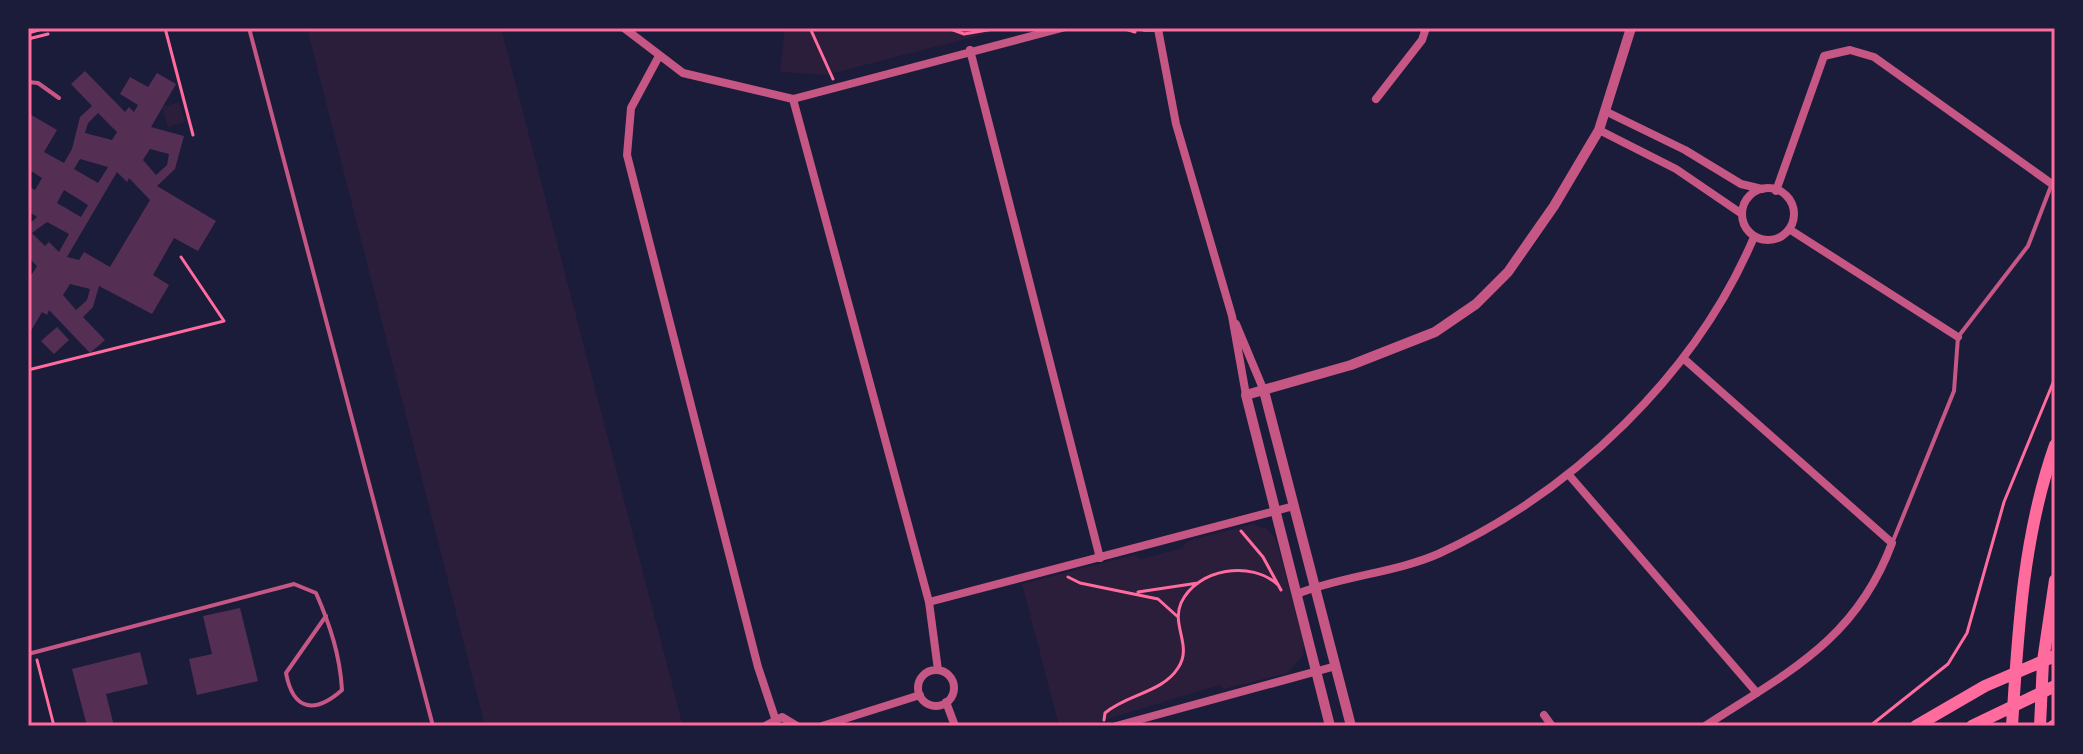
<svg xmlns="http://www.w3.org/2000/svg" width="2083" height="754" font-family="'Fira Sans Condensed',sans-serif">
  <rect width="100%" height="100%" fill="#1b1b3a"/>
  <path fill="#2a1e3b" d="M 307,28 L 501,28 L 683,726 L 485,726 Z
    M 785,28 L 1008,28 L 826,75 L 780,72 Z
    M 179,102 L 185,122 L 168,127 L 162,107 Z
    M 1252,524 L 1267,529 L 1276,539 L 1304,645 L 1303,655 L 1288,673 L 1224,689 L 1219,685 L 1085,726 L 1059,726 L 1022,584 L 1134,555 L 1141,559 L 1182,548 L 1188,541 Z"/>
  <path fill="#542f53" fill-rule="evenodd" d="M 85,71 L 125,112 L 129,107 L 134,112 L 138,105 L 120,94 L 130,77 L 148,87 L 157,73 L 176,84 L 151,127 L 184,136 L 175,169 L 157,186 L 216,221 L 198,251 L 174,238 L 153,275 L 169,285 L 152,314 L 99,286 L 93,307 L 83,317 L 105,340 L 90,353 L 49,310 L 47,315 L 42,312 L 28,336 L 28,273 L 32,274 L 37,266 L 28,257 L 28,225 L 37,217 L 28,211 L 28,186 L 35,190 L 42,178 L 28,169 L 28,113 L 57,130 L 44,152 L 64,163 L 72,149 L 80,117 L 92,106 L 71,84 ZM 98,113 L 117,132 L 112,140 L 85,133 L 88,123 ZM 150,149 L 169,154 L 167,165 L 156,175 L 143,160 ZM 80,159 L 108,167 L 98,183 L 74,169 ZM 117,172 L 127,182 L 129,178 L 150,200 L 110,267 L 84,252 L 79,260 L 67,257 ZM 64,190 L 88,205 L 81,217 L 57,203 ZM 47,222 L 69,234 L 59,252 L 49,242 L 45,246 L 32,233 ZM 70,284 L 90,289 L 87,300 L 76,310 L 63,295 Z
    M 57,327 L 69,340 L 54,354 L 41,341 Z
    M 240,608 L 258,681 L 197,695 L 189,659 L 212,654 L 203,616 Z
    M 140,652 L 148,684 L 106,694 L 114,726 L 87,726 L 72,669 Z"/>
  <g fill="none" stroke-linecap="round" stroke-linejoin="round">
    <path stroke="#ff6b9d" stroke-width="3" d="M 165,28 L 193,135
      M 810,28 L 833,79
      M 948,28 L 964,34 L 999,28
      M 1122,28 L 1135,32
      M 28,33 L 46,28
      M 28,39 L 48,34
      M 28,370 L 224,321 L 181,257
      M 1241,531 L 1263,557 L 1281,590
      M 1068,577 L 1080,583 L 1158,599 L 1178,617
      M 1138,592 L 1198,583
      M 37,660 L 54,726
      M 1104,720 L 1105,713 C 1127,694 1162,693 1178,668 C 1193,646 1171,626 1181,603 C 1197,568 1252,560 1278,585
      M 1870,726 L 1948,664 L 1967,633 L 2004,502 L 2055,378"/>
    <path stroke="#c65784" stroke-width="4" d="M 249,28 L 433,726
      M 28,82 L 38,83 L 59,98
      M 1893,541 L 1954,391 L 1958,337 L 2028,246 L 2051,186
      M 28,654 L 294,584 L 316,593 C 330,625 340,655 342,690 C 315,714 293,711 286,673 L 326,616"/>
    <path stroke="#c65784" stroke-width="8" d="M 624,28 L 683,73 L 793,99 L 1062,28
      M 1145,28 L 1160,28
      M 1158,29 L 1176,124 L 1232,316 L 1246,395
      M 970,50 L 1100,558
      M 659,56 L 631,108 L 627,155 L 758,667 L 775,718
      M 793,99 L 929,602 L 938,670
      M 1376,99 L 1422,40 L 1426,28
      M 1607,112 L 1685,150 L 1741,184 L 1762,189
      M 1599,130 L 1676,169 L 1742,214
      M1742 214a26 26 0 1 1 52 0a26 26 0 1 1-52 0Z
      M 1776,191 L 1824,56 L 1850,50 L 1874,57 L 2052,184
      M 1789,229 L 1958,337
      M 1236,324 L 1264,391
      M 1683,358 L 1892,543 C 1856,640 1788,672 1705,726
      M 1569,475 L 1757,693
      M 1297,594 C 1342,576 1394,573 1438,554 C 1573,492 1696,374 1754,237
      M 929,602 L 1294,506
      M918 688a18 18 0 1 1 36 0a18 18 0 1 1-36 0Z
      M 946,702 L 955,726
      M 1544,715 L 1552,726
      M 765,726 L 782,717 L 797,726
      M 822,726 L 920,695
      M 1116,726 L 1336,666"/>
    <path stroke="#c65784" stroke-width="10" d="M 1264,391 L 1351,726
      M 1330,726 L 1246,395 L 1351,365 L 1435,332 L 1476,304 L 1508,272 L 1554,206 L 1599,130 L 1631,28"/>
    <path stroke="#ff6b9d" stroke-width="12" d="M 1916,726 L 1985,686 L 2055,656
      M 1972,726 L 2055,686
      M 2012,726 C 2018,630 2023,536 2055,445
      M 2040,726 L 2043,661 L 2055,580
      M 2053,726 L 2055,725"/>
  </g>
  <rect width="2083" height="754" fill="none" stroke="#1b1b3a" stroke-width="60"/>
  <rect x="30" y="30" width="2023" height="694" fill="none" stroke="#ff6b9d" stroke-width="3"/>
</svg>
